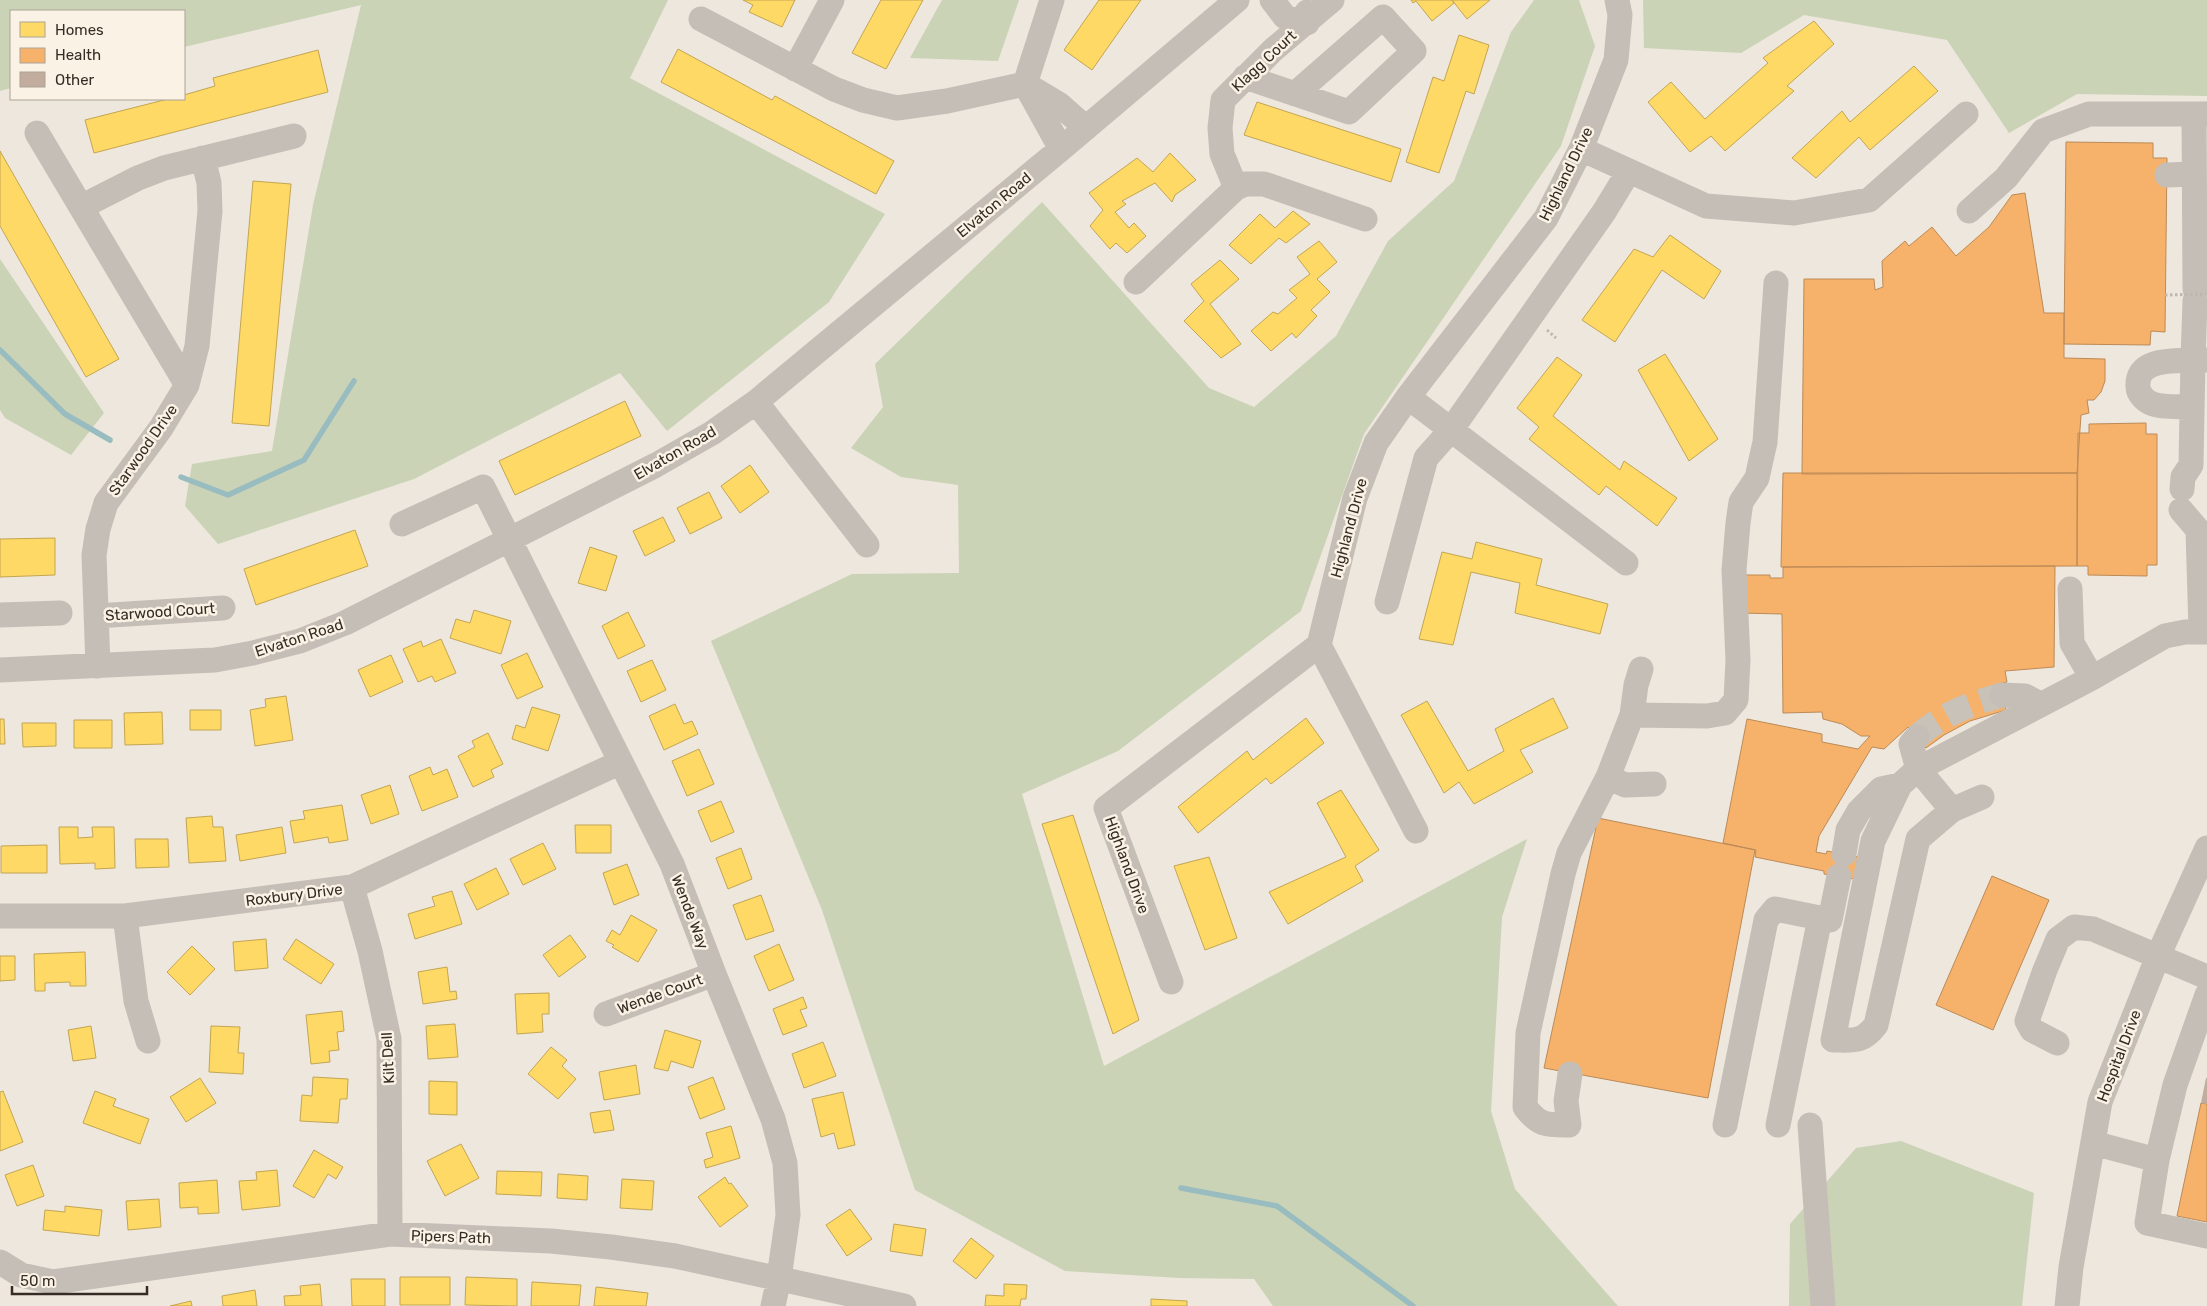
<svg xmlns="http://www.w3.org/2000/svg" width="2207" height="1306" font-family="Rubik,sans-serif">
  <rect width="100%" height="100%" fill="#ede7dd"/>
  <path fill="#cbd3b6" d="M 0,0 L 668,0 L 630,78 L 885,214 L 829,302 L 667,431 L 620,373 L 414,479 L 218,544 L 185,506 L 192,464 L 272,451 L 313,205 L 361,5 L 184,47 L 184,11 L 11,11 L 11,88 L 0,91 Z
    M 942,0 L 1019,0 L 998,61 L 910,58 Z
    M 1534,0 L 1579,0 L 1595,46 L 1561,146 L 1364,434 L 1301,611 L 1118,751 L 1022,794 L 1104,1066 L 1527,839 L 1502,917 L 1491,1111 L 1515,1189 L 1618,1306 L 1273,1306 L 1254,1279 L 1179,1278 L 1065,1271 L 915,1190 L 822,910 L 711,641 L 852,574 L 959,573 L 958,485 L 901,477 L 851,448 L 883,407 L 875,364 L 1042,202 L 1209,388 L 1254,407 L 1336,336 L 1388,241 L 1454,181 L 1511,32 Z
    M 1643,0 L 2207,0 L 2207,96 L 2077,94 L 2009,133 L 1947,40 L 1804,15 L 1741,53 L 1644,48 Z
    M 0,259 L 104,413 L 71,455 L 5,418 L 0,410 Z
    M 1901,1141 L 2034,1193 L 2022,1306 L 1789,1306 L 1790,1224 L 1856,1148 Z"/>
  <path fill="#ffd966" stroke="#c3a552" d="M 743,0 L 795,0 L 782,27 L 749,12 L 753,5 Z
    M 881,0 L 923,0 L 886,69 L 852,53 Z
    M 1099,0 L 1141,0 L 1092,70 L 1064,50 Z
    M 1411,0 L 1452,0 L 1454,3 L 1432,21 L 1416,1 L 1413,3 Z
    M 1452,0 L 1490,0 L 1467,19 Z
    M 1814,21 L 1834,44 L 1787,86 L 1794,91 L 1725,151 L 1711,136 L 1690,152 L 1648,102 L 1671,82 L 1705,119 L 1768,63 L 1763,58 Z
    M 1459,35 L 1489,45 L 1474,94 L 1466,91 L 1439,173 L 1406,162 L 1433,77 L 1444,81 Z
    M 678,49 L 772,100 L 775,96 L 894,161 L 876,194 L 661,82 Z
    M 318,50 L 328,92 L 94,153 L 85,120 L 168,99 L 184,99 L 184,95 L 215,86 L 213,78 Z
    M 1914,66 L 1938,91 L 1870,150 L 1859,137 L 1816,178 L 1792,158 L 1842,111 L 1850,122 Z
    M 1257,102 L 1401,149 L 1391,182 L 1244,135 Z
    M 0,151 L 119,359 L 86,377 L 0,226 Z
    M 1170,153 L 1196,180 L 1175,195 L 1172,202 L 1155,183 L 1122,201 L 1126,204 L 1115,212 L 1129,228 L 1134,223 L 1146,236 L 1127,253 L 1116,243 L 1110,249 L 1090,226 L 1103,210 L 1089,193 L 1137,158 L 1153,172 Z
    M 253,181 L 291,184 L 269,426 L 232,423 Z
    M 1293,211 L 1310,224 L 1286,243 L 1279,238 L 1251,264 L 1229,245 L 1260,214 L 1275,228 Z
    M 1670,235 L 1721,271 L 1704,299 L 1662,270 L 1615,342 L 1582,320 L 1634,249 L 1653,257 Z
    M 1319,241 L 1337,262 L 1317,279 L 1330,292 L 1311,310 L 1317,316 L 1296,338 L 1292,333 L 1271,351 L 1251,331 L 1273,312 L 1278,314 L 1297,298 L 1289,290 L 1310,274 L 1297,257 Z
    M 1220,260 L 1239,279 L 1210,304 L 1241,344 L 1221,358 L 1184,321 L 1204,301 L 1191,284 Z
    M 1665,354 L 1718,439 L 1689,461 L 1638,370 Z
    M 1557,357 L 1582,375 L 1553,416 L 1620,470 L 1624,461 L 1677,498 L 1657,526 L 1606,486 L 1599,495 L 1529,439 L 1539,427 L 1517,408 Z
    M 625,401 L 641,436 L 515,495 L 499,461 Z
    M 750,465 L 769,492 L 740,513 L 721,486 Z
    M 709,492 L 722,518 L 690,534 L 677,508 Z
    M 663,517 L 675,541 L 645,556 L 633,531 Z
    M 355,530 L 368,566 L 256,605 L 244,569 Z
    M 55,538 L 55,575 L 0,577 L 0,539 Z
    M 1476,542 L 1542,559 L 1536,585 L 1608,604 L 1600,634 L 1515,613 L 1520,583 L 1471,572 L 1453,645 L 1419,639 L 1442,552 L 1472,559 Z
    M 590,547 L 617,556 L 606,591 L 578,583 Z
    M 474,610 L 511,621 L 501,654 L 450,638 L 456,619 L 470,623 Z
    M 628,612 L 645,646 L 618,659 L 602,626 Z
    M 441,639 L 456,673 L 435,682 L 432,676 L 418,682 L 403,649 L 421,641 L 423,647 Z
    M 527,653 L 543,687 L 517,699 L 501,665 Z
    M 391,655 L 403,682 L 370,697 L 358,670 Z
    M 652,660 L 666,690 L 641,702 L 627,671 Z
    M 286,696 L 293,740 L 255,746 L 250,710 L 266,707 L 265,699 Z
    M 1553,698 L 1568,728 L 1520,750 L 1533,772 L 1474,804 L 1459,782 L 1444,793 L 1401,715 L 1427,701 L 1468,771 L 1504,751 L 1495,729 Z
    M 675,704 L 684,724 L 692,721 L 698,734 L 664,750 L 649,716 Z
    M 532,707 L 560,715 L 548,751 L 512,739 L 516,725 L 525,728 Z
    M 190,710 L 221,710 L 221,730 L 190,730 Z
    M 162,712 L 163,744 L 125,745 L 124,713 Z
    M 1306,718 L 1324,743 L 1271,784 L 1266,778 L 1198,833 L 1178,807 L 1247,751 L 1253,760 Z
    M 0,719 L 4,719 L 5,744 L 0,744 Z
    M 74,720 L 112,720 L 112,748 L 74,748 Z
    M 22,723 L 56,723 L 56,746 L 23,747 Z
    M 488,733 L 503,764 L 491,770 L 494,777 L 473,787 L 458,756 L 475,747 L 472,741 Z
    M 699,749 L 714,784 L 687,796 L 672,761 Z
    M 430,767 L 433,775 L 447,769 L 458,797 L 422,811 L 409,776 Z
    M 390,785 L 399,814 L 371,824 L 361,795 Z
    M 1341,790 L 1379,850 L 1355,866 L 1363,881 L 1288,924 L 1269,892 L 1346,857 L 1317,803 Z
    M 721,801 L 734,832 L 711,842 L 698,811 Z
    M 342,805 L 348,840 L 329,843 L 328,837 L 294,843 L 290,821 L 305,819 L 303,811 Z
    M 1073,815 L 1139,1020 L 1113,1034 L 1042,824 Z
    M 212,816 L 213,827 L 223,827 L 226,861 L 189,863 L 186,818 Z
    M 575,825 L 611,825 L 611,853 L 576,853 Z
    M 59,827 L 78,827 L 78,838 L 93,837 L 92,827 L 114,827 L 115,868 L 95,869 L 95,863 L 60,864 Z
    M 282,827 L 286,853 L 240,861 L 236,835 Z
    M 135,839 L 168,839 L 169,867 L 136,868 Z
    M 543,843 L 556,869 L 523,885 L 510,859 Z
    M 47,845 L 47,873 L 1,873 L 1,846 Z
    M 741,848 L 752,879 L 728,889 L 716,858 Z
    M 1209,857 L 1237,938 L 1205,950 L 1174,866 Z
    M 627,864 L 639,895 L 614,905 L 603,873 Z
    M 496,868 L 509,894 L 477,910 L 464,884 Z
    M 452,891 L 462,924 L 415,939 L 408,914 L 435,906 L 432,897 Z
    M 761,895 L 774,931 L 746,940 L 733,905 Z
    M 631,915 L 657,930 L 638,962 L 612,947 L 614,945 L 606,941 L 612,930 L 620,935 Z
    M 570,935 L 586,957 L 559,977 L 543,955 Z
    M 266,939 L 268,968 L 235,971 L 233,942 Z
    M 296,939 L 334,964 L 321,984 L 283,959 Z
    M 779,944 L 794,980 L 769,991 L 754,956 Z
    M 192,946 L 215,969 L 190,995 L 167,972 Z
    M 85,952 L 86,986 L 70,986 L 70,982 L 45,983 L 45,991 L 35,991 L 34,954 Z
    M 0,956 L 15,956 L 15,980 L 0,981 Z
    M 447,967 L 450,992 L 456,991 L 457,999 L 423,1004 L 418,972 Z
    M 549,993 L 549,1014 L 542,1014 L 543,1032 L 517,1034 L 515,994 Z
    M 803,997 L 807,1008 L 800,1010 L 807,1026 L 783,1035 L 773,1009 Z
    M 342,1011 L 344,1031 L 337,1032 L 339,1050 L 329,1051 L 330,1062 L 311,1064 L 306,1015 Z
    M 455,1024 L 458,1057 L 428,1059 L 426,1026 Z
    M 91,1026 L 96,1058 L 73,1061 L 68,1030 Z
    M 211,1026 L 240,1027 L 238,1053 L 244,1053 L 243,1074 L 209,1072 Z
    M 665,1030 L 701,1041 L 693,1068 L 671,1061 L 668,1071 L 654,1068 Z
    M 823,1042 L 836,1076 L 804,1088 L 792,1054 Z
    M 551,1047 L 567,1060 L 562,1066 L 576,1079 L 558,1099 L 528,1074 Z
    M 636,1065 L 640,1094 L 604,1100 L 599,1072 Z
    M 313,1077 L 348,1079 L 347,1099 L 340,1099 L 338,1123 L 300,1121 L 302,1095 L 312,1096 Z
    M 713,1077 L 725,1109 L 700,1119 L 688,1087 Z
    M 200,1078 L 216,1103 L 186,1122 L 170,1097 Z
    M 429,1081 L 457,1082 L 457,1115 L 429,1114 Z
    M 3,1091 L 23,1142 L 0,1151 L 0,1092 Z
    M 95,1091 L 116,1099 L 113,1106 L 149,1119 L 140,1144 L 83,1123 Z
    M 843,1092 L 855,1145 L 838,1149 L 834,1133 L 821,1137 L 812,1099 Z
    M 610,1110 L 614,1130 L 594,1133 L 590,1113 Z
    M 731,1126 L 740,1158 L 706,1168 L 704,1160 L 713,1157 L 706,1133 Z
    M 461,1144 L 479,1178 L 445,1196 L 427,1161 Z
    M 314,1150 L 343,1167 L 336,1179 L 328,1174 L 314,1198 L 293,1186 Z
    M 33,1165 L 44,1196 L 17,1206 L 5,1175 Z
    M 277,1170 L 280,1206 L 242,1210 L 239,1181 L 257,1180 L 256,1172 Z
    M 497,1171 L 542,1172 L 541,1196 L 496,1194 Z
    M 558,1174 L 588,1176 L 587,1200 L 557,1198 Z
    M 725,1177 L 729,1184 L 731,1183 L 748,1206 L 720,1227 L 698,1197 Z
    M 622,1179 L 654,1181 L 652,1210 L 620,1208 Z
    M 217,1180 L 219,1213 L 198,1214 L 198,1207 L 180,1208 L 179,1183 Z
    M 159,1199 L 161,1227 L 128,1230 L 126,1201 Z
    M 65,1206 L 102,1210 L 99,1236 L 43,1230 L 45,1210 L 65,1212 Z
    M 850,1209 L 872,1239 L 847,1256 L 826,1225 Z
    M 894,1224 L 926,1229 L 922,1256 L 890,1251 Z
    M 971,1238 L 994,1256 L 976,1279 L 953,1261 Z
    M 400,1277 L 450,1277 L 450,1305 L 400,1305 Z
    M 466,1277 L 517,1279 L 517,1306 L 465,1305 Z
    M 351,1279 L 385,1279 L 385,1306 L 352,1306 Z
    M 532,1282 L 581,1285 L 579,1306 L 531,1306 Z
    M 320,1284 L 322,1306 L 285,1306 L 284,1296 L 301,1295 L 300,1286 Z
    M 1004,1284 L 1027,1285 L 1026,1299 L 1021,1299 L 1020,1306 L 985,1306 L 986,1295 L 1004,1296 Z
    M 596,1287 L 648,1293 L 646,1306 L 594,1306 Z
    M 255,1290 L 257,1306 L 223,1306 L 222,1296 Z
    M 1151,1299 L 1187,1301 L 1187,1306 L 1151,1306 Z
    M 191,1301 L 192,1306 L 170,1306 Z"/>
  <path fill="#f6b26b" stroke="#bc8a56" d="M 2066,142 L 2153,143 L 2153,158 L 2167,158 L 2165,332 L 2151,331 L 2150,345 L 2064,344 Z
    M 2025,193 L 2044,313 L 2064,313 L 2064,358 L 2105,359 L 2105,381 L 2101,392 L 2094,400 L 2087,400 L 2089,413 L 2081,415 L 2077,473 L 1802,474 L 1804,279 L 1874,279 L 1875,290 L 1883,287 L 1882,261 L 1905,241 L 1909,246 L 1932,227 L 1956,256 L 1989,227 L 2012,195 Z
    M 2146,423 L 2146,434 L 2157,434 L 2157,565 L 2147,565 L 2147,576 L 2088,575 L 2088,566 L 2077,566 L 2078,433 L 2089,433 L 2089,424 Z
    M 1783,473 L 2077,473 L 2077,566 L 1781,567 Z
    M 2055,566 L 2054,667 L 2005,671 L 2007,682 L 1999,684 L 2006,710 L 1970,721 L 1944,735 L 1926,748 L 1908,727 L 1884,749 L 1872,747 L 1819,836 L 1816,852 L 1826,854 L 1827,851 L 1858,857 L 1854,879 L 1824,874 L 1824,871 L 1755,857 L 1756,850 L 1723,843 L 1747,719 L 1822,734 L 1822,742 L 1858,749 L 1870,736 L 1861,736 L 1842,724 L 1823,719 L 1822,712 L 1783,713 L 1782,614 L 1741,613 L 1741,575 L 1770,575 L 1770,578 L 1783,578 L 1783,567 Z
    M 1598,818 L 1755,850 L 1708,1098 L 1544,1068 Z
    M 1992,876 L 2049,900 L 1993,1030 L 1936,1005 Z
    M 2201,1103 L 2207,1104 L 2207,1222 L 2177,1216 Z"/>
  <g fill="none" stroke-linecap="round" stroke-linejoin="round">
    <path stroke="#98bcbf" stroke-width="5.5" d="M 0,350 L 65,414 L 110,440
      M 181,477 L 228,495 L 304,460 L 354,381
      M 1181,1188 L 1277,1206 L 1413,1306"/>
  </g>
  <path fill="#c2ac9e" d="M 2206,1078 L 2207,1078 L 2207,1104 L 2201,1103 Z"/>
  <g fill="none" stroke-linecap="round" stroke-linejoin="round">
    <path stroke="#c8c2b8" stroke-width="25" stroke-dasharray="25 12" stroke-linecap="butt" d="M 1917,737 C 1942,714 1970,704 2002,695"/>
    <path stroke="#beb7af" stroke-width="3" stroke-dasharray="2.5 2.5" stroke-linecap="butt" d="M 1547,330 L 1556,338"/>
    <path stroke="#c5beb7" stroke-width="25" d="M 1052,0 L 1025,84 L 1061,149
      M 1272,0 L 1285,17 L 1307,23 L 1307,12
      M 701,19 L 834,89 L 863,100 L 897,108 L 947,101 L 1025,84
      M 795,69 L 832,0
      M 1245,77 L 1349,112 L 1414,51 L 1383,17 L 1295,94
      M 1025,84 L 1060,105 L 1086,128
      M 2194,114 L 2195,289
      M 37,133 L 187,385
      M 1581,149 L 1706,206 L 1794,213 L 1869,200 L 1966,114
      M 2167,175 L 2194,174
      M 1236,188 L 1222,154 L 1220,128 L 1223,100 L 1273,50 L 1332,0
      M 81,207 L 138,178 L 164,168 L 294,136
      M 1969,211 L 2006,178 L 2043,131 L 2089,114 L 2207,114
      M 1136,282 L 1236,188 L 1245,184 L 1264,184 L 1365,219
      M 1408,397 L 1626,563
      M 756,402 L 867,545
      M 2192,407 C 2180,406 2163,408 2153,404 C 2146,402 2138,394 2138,387 C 2136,358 2173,361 2193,360 L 2195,301
      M 2182,489 L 2183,477 L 2191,465 L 2193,360 L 2207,360
      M 2181,510 L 2198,530 L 2201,631
      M 402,524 L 483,487 L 672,864 L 714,974 L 773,1119 L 785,1163 L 788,1215 L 779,1278 L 773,1306
      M 2070,589 L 2072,643 L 2092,678
      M 1387,602 L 1426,458 L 1451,430 L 1604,212 L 1629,171
      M 0,615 L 60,613
      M 96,616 L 223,608
      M 1319,645 L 1416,831
      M 98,666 L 94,555 L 98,529 L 106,503 L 161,428 L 187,385 L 197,346 L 210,211 L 209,183 L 203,158
      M 0,670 L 215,660 L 253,653 L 300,641 L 345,623 L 656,465 L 712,433 L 756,402 L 1061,149 L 1237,0
      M 2002,695 L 2025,696 L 2040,704
      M 1632,715 L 1707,716 L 1725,713 L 1736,700 L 1738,660 L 1734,570 L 1738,523 L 1741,502 L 1757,478 L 1765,442 L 1776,283
      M 1917,737 L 1911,744 L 1918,769 L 1952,810
      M 1608,777 L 1625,785 L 1654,784
      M 1982,797 L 1952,810 L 1918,839 L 1876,1025 C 1862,1043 1854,1040 1833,1040 L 1873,841 L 1900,785 L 1918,769 L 2092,678 L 2165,636 L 2185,632 L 2207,632
      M 1844,854 L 1848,830 L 1859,811 L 1881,789 L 1900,785
      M 352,887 L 370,951 L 389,1039 L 390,1234
      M 0,916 L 125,916 L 352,887 L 621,762
      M 125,916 L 136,1001 L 148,1041
      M 1830,920 L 1839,876
      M 1171,982 L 1106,808 L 1319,645 L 1355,498 L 1376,443 L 1408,397 L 1546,218 L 1581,149 L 1616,60 L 1620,15 L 1617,0
      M 2207,995 L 2175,1085 L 2157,1160 L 2147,1223 L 2207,1236
      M 606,1014 L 714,974
      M 2057,1043 L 2032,1030 L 2027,1021 L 2045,970 L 2058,939 L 2074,927 L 2093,929 L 2207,977
      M 1570,1074 L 1566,1101 L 1569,1125 C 1547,1125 1539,1126 1525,1107 L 1528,1033 L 1563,874 L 1569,853 L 1608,777 L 1632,715 L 1636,685 L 1641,669
      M 1725,1125 L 1766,920 L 1775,909 L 1820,918 L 1778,1125
      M 1810,1125 L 1823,1306
      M 2093,1143 L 2157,1160
      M 0,1262 L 21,1275 L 53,1282 L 390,1234 L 551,1241 L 611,1247 L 675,1256 L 904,1306
      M 2067,1306 L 2071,1267 L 2100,1102 L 2158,956 L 2207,848"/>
    <path stroke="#beb7af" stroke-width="3" stroke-dasharray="2.5 2.5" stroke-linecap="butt" d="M 2165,295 L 2207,294"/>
  </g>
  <g text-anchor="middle" stroke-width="5" stroke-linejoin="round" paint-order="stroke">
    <g font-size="15" fill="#362c25" stroke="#faf2e4">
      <text transform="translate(1264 61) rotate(-43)" y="5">Klagg Court</text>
      <text transform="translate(1566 174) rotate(-64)" y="5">Highland Drive</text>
      <text transform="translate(994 205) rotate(-40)" y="5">Elvaton Road</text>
      <text transform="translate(143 450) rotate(-55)" y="5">Starwood Drive</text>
      <text transform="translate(675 453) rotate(-30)" y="5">Elvaton Road</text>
      <text transform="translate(1349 528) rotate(-75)" y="5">Highland Drive</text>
      <text transform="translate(160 612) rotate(-4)" y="5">Starwood Court</text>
      <text transform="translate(299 638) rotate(-18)" y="5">Elvaton Road</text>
      <text transform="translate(1127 865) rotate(70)" y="5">Highland Drive</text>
      <text transform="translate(294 895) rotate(-7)" y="5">Roxbury Drive</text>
      <text transform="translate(690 912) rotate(69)" y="5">Wende Way</text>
      <text transform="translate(660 994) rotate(-20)" y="5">Wende Court</text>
      <text transform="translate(2119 1056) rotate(-69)" y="5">Hospital Drive</text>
      <text transform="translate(388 1058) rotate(-93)" y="5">Kilt Dell</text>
      <text transform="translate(451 1237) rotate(2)" y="5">Pipers Path</text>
    </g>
  </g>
  <rect x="10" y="10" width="175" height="90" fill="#faf2e4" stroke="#aca398"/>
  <rect x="20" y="22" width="25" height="15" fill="#ffd966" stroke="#aca398"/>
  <text x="55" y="35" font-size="15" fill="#362c25">Homes</text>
  <rect x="20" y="48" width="25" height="15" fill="#f6b26b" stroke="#aca398"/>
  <text x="55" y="60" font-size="15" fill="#362c25">Health</text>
  <rect x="20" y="72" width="25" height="15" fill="#c2ac9e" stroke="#aca398"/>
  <text x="55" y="85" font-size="15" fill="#362c25">Other</text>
  <path d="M12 1286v8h135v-8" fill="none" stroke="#362c25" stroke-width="2.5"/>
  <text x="20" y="1286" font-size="15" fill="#362c25" stroke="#faf2e4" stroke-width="4" paint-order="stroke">50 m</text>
</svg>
